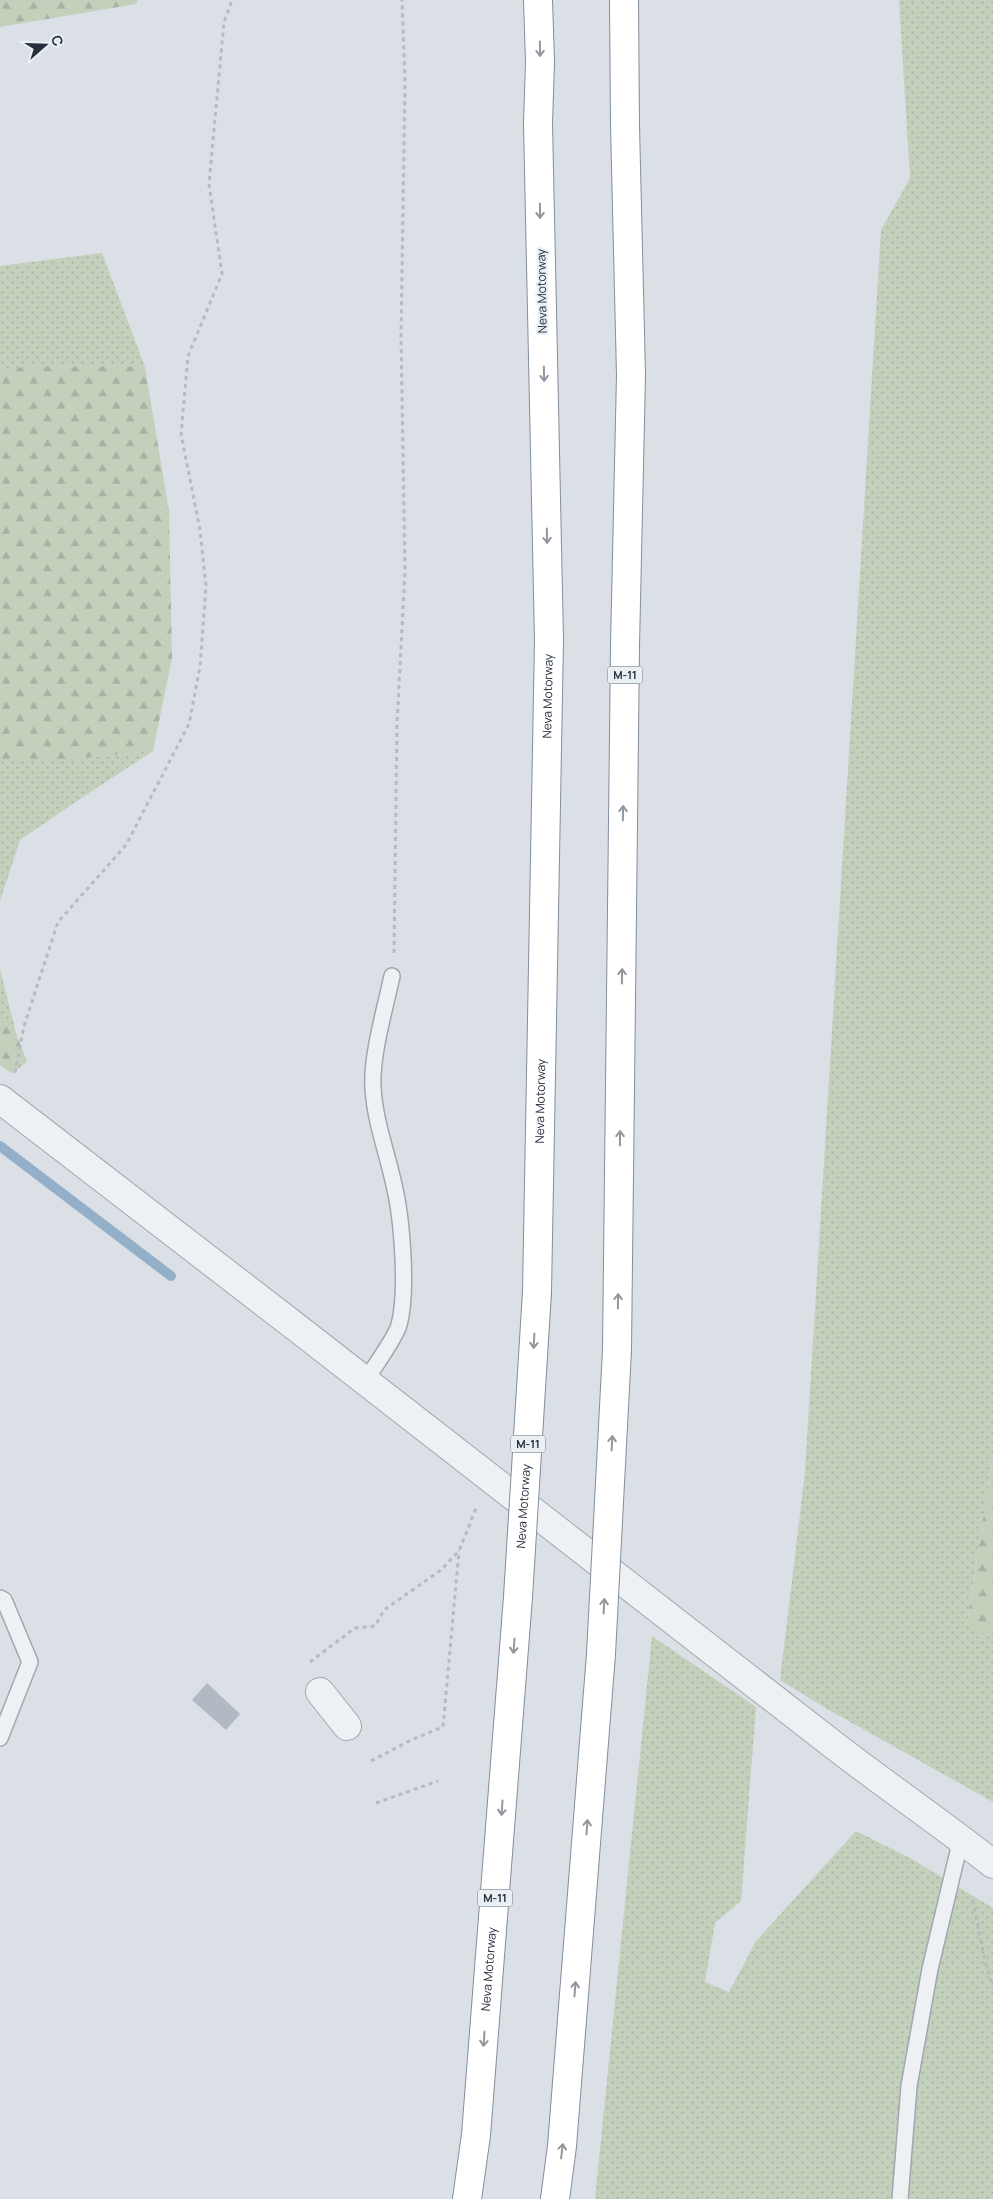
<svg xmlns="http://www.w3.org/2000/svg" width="993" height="2199" font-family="Manrope,sans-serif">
  <defs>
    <pattern id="grass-dots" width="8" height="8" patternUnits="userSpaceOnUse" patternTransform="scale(1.25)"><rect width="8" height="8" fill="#c2d0bc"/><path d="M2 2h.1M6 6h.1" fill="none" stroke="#a7b3a2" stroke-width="1.8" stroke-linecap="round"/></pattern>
    <pattern id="forest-firs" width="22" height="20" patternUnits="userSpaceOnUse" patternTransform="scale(1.25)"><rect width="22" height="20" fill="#c2d0bc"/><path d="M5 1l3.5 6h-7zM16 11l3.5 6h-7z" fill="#a7b3a2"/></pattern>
  </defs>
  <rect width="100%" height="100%" fill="#dbe0e6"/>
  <path fill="url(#grass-dots)" d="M 899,0 L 993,0 L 993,1455 L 967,1623 L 993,1639 L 993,1802 L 829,1710 L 780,1680 L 805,1472 L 881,230 L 910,178 Z
    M 102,253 L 145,367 L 26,366 L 0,372 L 0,266 Z
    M 153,751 L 83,797 L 20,840 L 0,901 L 0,759 L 70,759 Z
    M 0,969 L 16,1033 L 0,1020 Z
    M 652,1636 L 756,1707 L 741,1901 L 715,1923 L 705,1982 L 729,1992 L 756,1941 L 856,1831 L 910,1858 L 993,1908 L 993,2199 L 595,2199 Z"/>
  <path fill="url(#forest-firs)" d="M 0,0 L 138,0 L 136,4 L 0,27 Z
    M 26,366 L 145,367 L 169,511 L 172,658 L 153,751 L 70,759 L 0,759 L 0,372 Z
    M 0,1020 L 16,1033 L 27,1062 L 11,1073 L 0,1065 Z
    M 993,1455 L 993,1639 L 967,1624 Z"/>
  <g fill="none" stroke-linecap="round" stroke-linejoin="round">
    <path stroke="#94b0c8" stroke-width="10" d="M 0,1146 L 171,1276"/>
  </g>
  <path fill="#b2b9c3" d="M 207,1683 L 240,1714 L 226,1730 L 192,1700 Z"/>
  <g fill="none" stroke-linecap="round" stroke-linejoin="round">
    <g stroke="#a1a7b0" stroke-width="18">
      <path id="lane" d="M 366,1380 C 374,1367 396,1337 399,1325 C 408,1292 402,1218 394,1185 C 387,1152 375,1122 373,1088 C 371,1056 385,1009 392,976
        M 0,1598 L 4,1600 L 30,1662 L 0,1738
        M 900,2199 L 909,2086 L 930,1969 L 961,1839"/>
    </g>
    <g stroke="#a1a7b0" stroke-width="30">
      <path id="street" d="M 0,1099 C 275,1310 549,1523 822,1736 C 878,1780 937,1820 993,1864
        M 320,1692 L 347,1726"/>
    </g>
    <g stroke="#828e9d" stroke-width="30">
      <g id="highway">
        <path id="s1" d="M 537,1292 L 549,640 L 538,123 L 540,62 L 538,0"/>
        <path d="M 617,1350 L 625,646 L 631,375 L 625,125 L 624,0"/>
        <path id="s2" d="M 467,2199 L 476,2135 L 518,1597"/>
        <path d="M 555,2199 L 562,2146 L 601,1654"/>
      </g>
    </g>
    <path stroke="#b6bbc0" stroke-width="3" stroke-dasharray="4 4" stroke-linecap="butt" d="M 394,953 L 397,724 L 405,571 L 401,336 L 405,81 L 402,0
      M 15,1073 L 24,1026 L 58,922 L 126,845 L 189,724 L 200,667 L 206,586 L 200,530 L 181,434 L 188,356 L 222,274 L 209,184 L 224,22 L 232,0
      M 310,1662 L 355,1628 L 375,1626 L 384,1610 L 441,1570 L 459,1551 L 477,1506
      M 371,1761 L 411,1740 L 443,1727 L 459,1551
      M 376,1803 L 438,1781
      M 973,1900 L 984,1957 L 993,1988"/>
    <use href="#lane" stroke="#eef1f4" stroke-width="15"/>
    <use href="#street" stroke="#eef1f4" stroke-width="28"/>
    <use href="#highway" stroke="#fff" stroke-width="28"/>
    <g stroke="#828e9d" stroke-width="30" stroke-linecap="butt">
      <g id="highway-bridge">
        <path id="s3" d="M 518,1597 L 537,1292"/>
        <path d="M 601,1654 L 617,1350"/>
      </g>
    </g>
    <use href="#highway-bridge" stroke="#fff" stroke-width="28"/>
  </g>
  <defs><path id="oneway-shaft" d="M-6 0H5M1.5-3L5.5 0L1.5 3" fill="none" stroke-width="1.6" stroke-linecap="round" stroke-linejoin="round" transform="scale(1.25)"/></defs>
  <g stroke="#92979e">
    <use href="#oneway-shaft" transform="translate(540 49) rotate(89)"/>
    <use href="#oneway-shaft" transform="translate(540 211) rotate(89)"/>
    <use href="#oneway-shaft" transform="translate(544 374) rotate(89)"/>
    <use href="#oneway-shaft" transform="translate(547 536) rotate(89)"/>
    <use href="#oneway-shaft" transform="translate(623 813) rotate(-89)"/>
    <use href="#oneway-shaft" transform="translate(622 976) rotate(-89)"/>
    <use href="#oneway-shaft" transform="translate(620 1138) rotate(-89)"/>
    <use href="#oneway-shaft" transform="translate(618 1301) rotate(-89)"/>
    <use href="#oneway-shaft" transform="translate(534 1341) rotate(93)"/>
    <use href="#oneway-shaft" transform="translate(612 1443) rotate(-87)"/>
    <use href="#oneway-shaft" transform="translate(604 1606) rotate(-87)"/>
    <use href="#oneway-shaft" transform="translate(514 1646) rotate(94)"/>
    <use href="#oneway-shaft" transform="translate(502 1808) rotate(94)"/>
    <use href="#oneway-shaft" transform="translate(587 1827) rotate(-86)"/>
    <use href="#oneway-shaft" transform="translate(575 1989) rotate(-86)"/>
    <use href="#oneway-shaft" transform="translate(484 2039) rotate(94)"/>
    <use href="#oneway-shaft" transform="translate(562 2151) rotate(-83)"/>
  </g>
  <g text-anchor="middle" stroke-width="4.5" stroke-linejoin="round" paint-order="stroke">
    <g fill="#eaeff4" stroke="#606973" stroke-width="1">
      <rect x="607.5" y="666.5" width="35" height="17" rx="4"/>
      <rect x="510.5" y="1435.5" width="35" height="17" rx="4"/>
      <rect x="477.5" y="1889.5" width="35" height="17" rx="4"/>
    </g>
    <g font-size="11" font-weight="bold" fill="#252f3c">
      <text x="625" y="679">М-11</text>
      <text x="528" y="1448">М-11</text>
      <text x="495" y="1902">М-11</text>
    </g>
    <g font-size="12" fill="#252f3c" stroke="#eaeff4">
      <text transform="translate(542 291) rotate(-91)" y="4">Neva Motorway</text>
      <text dy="4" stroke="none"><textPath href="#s1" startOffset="596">Neva Motorway</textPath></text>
      <text dy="4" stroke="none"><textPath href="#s1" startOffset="191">Neva Motorway</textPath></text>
      <text dy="4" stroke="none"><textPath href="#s3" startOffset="91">Neva Motorway</textPath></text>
      <text dy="4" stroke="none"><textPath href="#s2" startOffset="231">Neva Motorway</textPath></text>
    </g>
  </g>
  <g transform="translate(45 45) rotate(70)" stroke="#eaeff4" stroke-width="4" paint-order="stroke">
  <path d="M0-4L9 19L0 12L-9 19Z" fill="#252f3c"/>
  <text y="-8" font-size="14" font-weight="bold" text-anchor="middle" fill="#252f3c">С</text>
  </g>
</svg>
